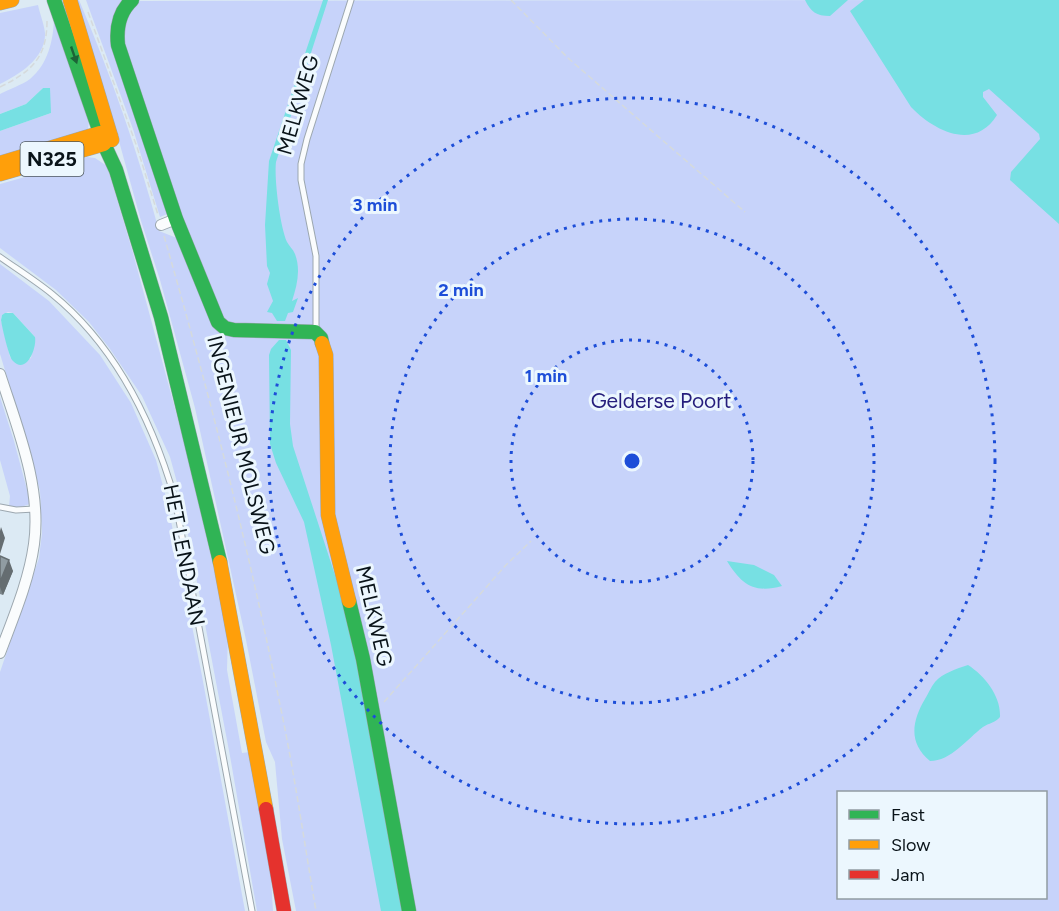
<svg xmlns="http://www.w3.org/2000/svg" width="1059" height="911" font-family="Figtree,sans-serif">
  <rect width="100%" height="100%" fill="#dceaf4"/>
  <path fill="#c7d3fa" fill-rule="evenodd" d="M 74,0 L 79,0 C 111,75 138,152 159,231 L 182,240 L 225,324 L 169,194 L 121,32 L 133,6 L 140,1 L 905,0 L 1059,154 L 1059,911 L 296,911 L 282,839 L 275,762 L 266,742 L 246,640 L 195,408 L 160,280 L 141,221 L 114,123 ZM 838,792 L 1046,792 L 1046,898 L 838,898 Z
    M 86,0 L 128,0 L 117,17 L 170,213 L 160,217 L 133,129 Z
    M 38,5 C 40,14 44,24 45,33 C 46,58 19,75 0,84 L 0,13 Z
    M 54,20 L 89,121 L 88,129 L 0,161 L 0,131 L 51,113 L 43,88 L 26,104 L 0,114 L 0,94 C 9,89 22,85 30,79 C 48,64 53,41 54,20 Z
    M 87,157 L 95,158 L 107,166 L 133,253 L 187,453 L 212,561 L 228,633 L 227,670 L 242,753 L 250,752 L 270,861 L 273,911 L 257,911 L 230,756 L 181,497 L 170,457 L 142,396 L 110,349 L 89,322 L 56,290 L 0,248 L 0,184 L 72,164 Z
    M 0,264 L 49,301 L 100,355 L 131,403 L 156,460 L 167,501 L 202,676 L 245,911 L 0,911 L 0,672 L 39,558 L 42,533 L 40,491 L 23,429 L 0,354 ZM 8,312 L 13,313 L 35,337 L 31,358 L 18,364 L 10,357 L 1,320 L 2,315 Z
    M 0,397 L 14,441 L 30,501 L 30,504 L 18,508 L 9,507 L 10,496 L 0,460 Z"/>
  <path fill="#77e0e3" d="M 323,0 L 328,0 L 276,162 C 274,179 280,226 287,242 C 289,246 293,249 295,254 C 301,270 297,286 292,301 L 298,298 L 293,312 L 288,313 L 285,321 L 277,321 L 272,313 L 267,312 L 273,301 L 267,284 L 270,273 L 267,266 L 265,225 L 269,161 Z
    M 805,0 L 848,0 L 830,16 C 816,16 811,12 805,0 Z
    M 864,0 L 1059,0 L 1059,224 L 1010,180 L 1011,172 L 1040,139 L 1039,134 L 989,89 L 983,92 L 983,97 L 997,115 C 975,151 935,132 911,107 L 850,11 Z
    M 43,88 L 50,88 L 51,113 L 0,131 L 0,114 L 26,104 Z
    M 5,313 L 13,313 L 35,337 C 37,349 26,375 13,361 C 9,358 2,327 1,320 L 2,315 Z
    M 279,340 L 286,340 L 291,350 L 290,424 L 293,446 L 345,606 L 361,675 L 402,911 L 381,911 L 331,645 L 304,522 L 276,463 L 270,444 L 269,355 L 271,349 Z
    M 727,561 L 754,565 L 774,575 L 782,586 C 754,594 741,584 727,561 Z
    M 968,665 C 985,676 1001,696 1000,717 C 995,723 989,723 983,727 C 967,739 951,761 930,761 C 908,743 912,721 925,699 C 928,694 931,687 935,682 C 943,673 956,669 968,665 Z"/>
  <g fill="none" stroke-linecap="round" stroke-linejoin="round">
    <g stroke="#9ca7af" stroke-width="7">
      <path id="lane" d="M 0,257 C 17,269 36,281 52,294 C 115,345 153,423 175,499 L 252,911
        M 316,330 L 316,256 L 301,180 L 301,164 L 307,139 L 351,0
        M 0,507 L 16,510 L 35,509"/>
    </g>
    <g stroke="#9ca7af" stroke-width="12">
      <path id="street" d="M 161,225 L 176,219
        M 0,374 C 17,427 42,487 34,544 C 29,581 13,618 0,653"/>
    </g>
    <g stroke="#9ca7af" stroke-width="15">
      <path id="fast" d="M 54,0 L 104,144 L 116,170 L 161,317 L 220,562
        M 132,0 C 119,12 116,27 118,45 L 176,219 L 218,322 L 225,328 L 234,330 L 315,332 L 321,338 L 322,343
        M 349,601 L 363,659 L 409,911"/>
    </g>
    <g stroke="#9ca7af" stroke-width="15">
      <path id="slow" d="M 70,0 L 112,140
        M 0,3 L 12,0
        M 0,163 L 100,133 L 111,136 L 104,144 L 0,174
        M 322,343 L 326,355 L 328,515 L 349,601
        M 220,562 L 266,809"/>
    </g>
    <g stroke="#9ca7af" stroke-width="15">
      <path id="jam" d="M 266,809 L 284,911"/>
    </g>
    <path stroke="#d5dadc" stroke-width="1.5" stroke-dasharray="6 3" stroke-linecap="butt" d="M 511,0 L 568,58 L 745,212
      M 88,12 L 137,147 L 158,215
      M 0,87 C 31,72 47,58 47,21
      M 164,236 C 208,389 248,544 279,700 C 294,770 304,841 316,911
      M 384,702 L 506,565 L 531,541"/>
    <use href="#lane" stroke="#fafcfd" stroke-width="5"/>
    <use href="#street" stroke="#fafcfd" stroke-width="10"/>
    <use href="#fast" stroke="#30b455" stroke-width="14"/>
    <use href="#slow" stroke="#ff9f0a" stroke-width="14"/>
    <use href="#jam" stroke="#e5322d" stroke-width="14"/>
  </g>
  <path fill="#7c868b" d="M 0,556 L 13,571 L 3,595 L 0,594 Z"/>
  <path fill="#656d71" d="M 1,527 L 5,538 L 0,554 L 0,531 Z
    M 9,560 L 13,571 L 3,595 L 0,587 L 0,582 Z"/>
  <path fill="#909ca2" stroke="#656d71" stroke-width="1.5" d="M 0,556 L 9,560 L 0,582 Z"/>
  <defs><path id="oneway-solid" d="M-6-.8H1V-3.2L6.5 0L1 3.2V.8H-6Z" transform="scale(1.5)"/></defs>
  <use fill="#1c6437" href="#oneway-solid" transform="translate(74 55) rotate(71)"/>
  <g fill="none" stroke="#1d4ed8" stroke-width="3" stroke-dasharray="3 6">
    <circle cx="632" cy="461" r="121"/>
    <circle cx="632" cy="461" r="242"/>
    <circle cx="632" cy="461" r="363"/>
  </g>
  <g text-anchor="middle" stroke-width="6" stroke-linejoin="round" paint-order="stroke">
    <rect fill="#ecf7fe" stroke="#4d575e" stroke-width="1.5" x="20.5" y="142" width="63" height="34" rx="4.5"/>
    <g font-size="20" font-weight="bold" fill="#091319">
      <text x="52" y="166">N325</text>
    </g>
    <g font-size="21" fill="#091319" stroke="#ecf7fe">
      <text transform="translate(298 105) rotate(-74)" y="7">MELKWEG</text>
      <text transform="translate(241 445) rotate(76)" y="7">INGENIEUR MOLSWEG</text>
      <text transform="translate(184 555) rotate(79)" y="7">HET LENDAAN</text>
      <text transform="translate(374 616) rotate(77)" y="7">MELKWEG</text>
    </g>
    <g font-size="21" fill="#251e7c" stroke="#ecf7fe">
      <text x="661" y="408">Gelderse Poort</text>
    </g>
  </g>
  <circle cx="632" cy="461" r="9" fill="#1d4ed8" stroke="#ecf7fe" stroke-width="3"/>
  <g font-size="18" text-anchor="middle" font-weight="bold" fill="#1d4ed8" stroke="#ecf7fe" stroke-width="6" stroke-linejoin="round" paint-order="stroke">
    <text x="375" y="211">3 min</text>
    <text x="461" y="296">2 min</text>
    <text x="546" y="382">1 min</text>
  </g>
  <rect x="837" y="791" width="210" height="108" fill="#ecf7fe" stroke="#919ca2" stroke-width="1.5"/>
  <rect x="849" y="810" width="30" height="9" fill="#30b455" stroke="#919ca2" stroke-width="1.5"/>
  <text x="891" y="821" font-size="18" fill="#091319">Fast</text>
  <rect x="849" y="840" width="30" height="9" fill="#ff9f0a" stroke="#919ca2" stroke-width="1.5"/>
  <text x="891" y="851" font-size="18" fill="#091319">Slow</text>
  <rect x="849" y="870" width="30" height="9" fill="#e5322d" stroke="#919ca2" stroke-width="1.5"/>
  <text x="891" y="881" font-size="18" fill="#091319">Jam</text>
</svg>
